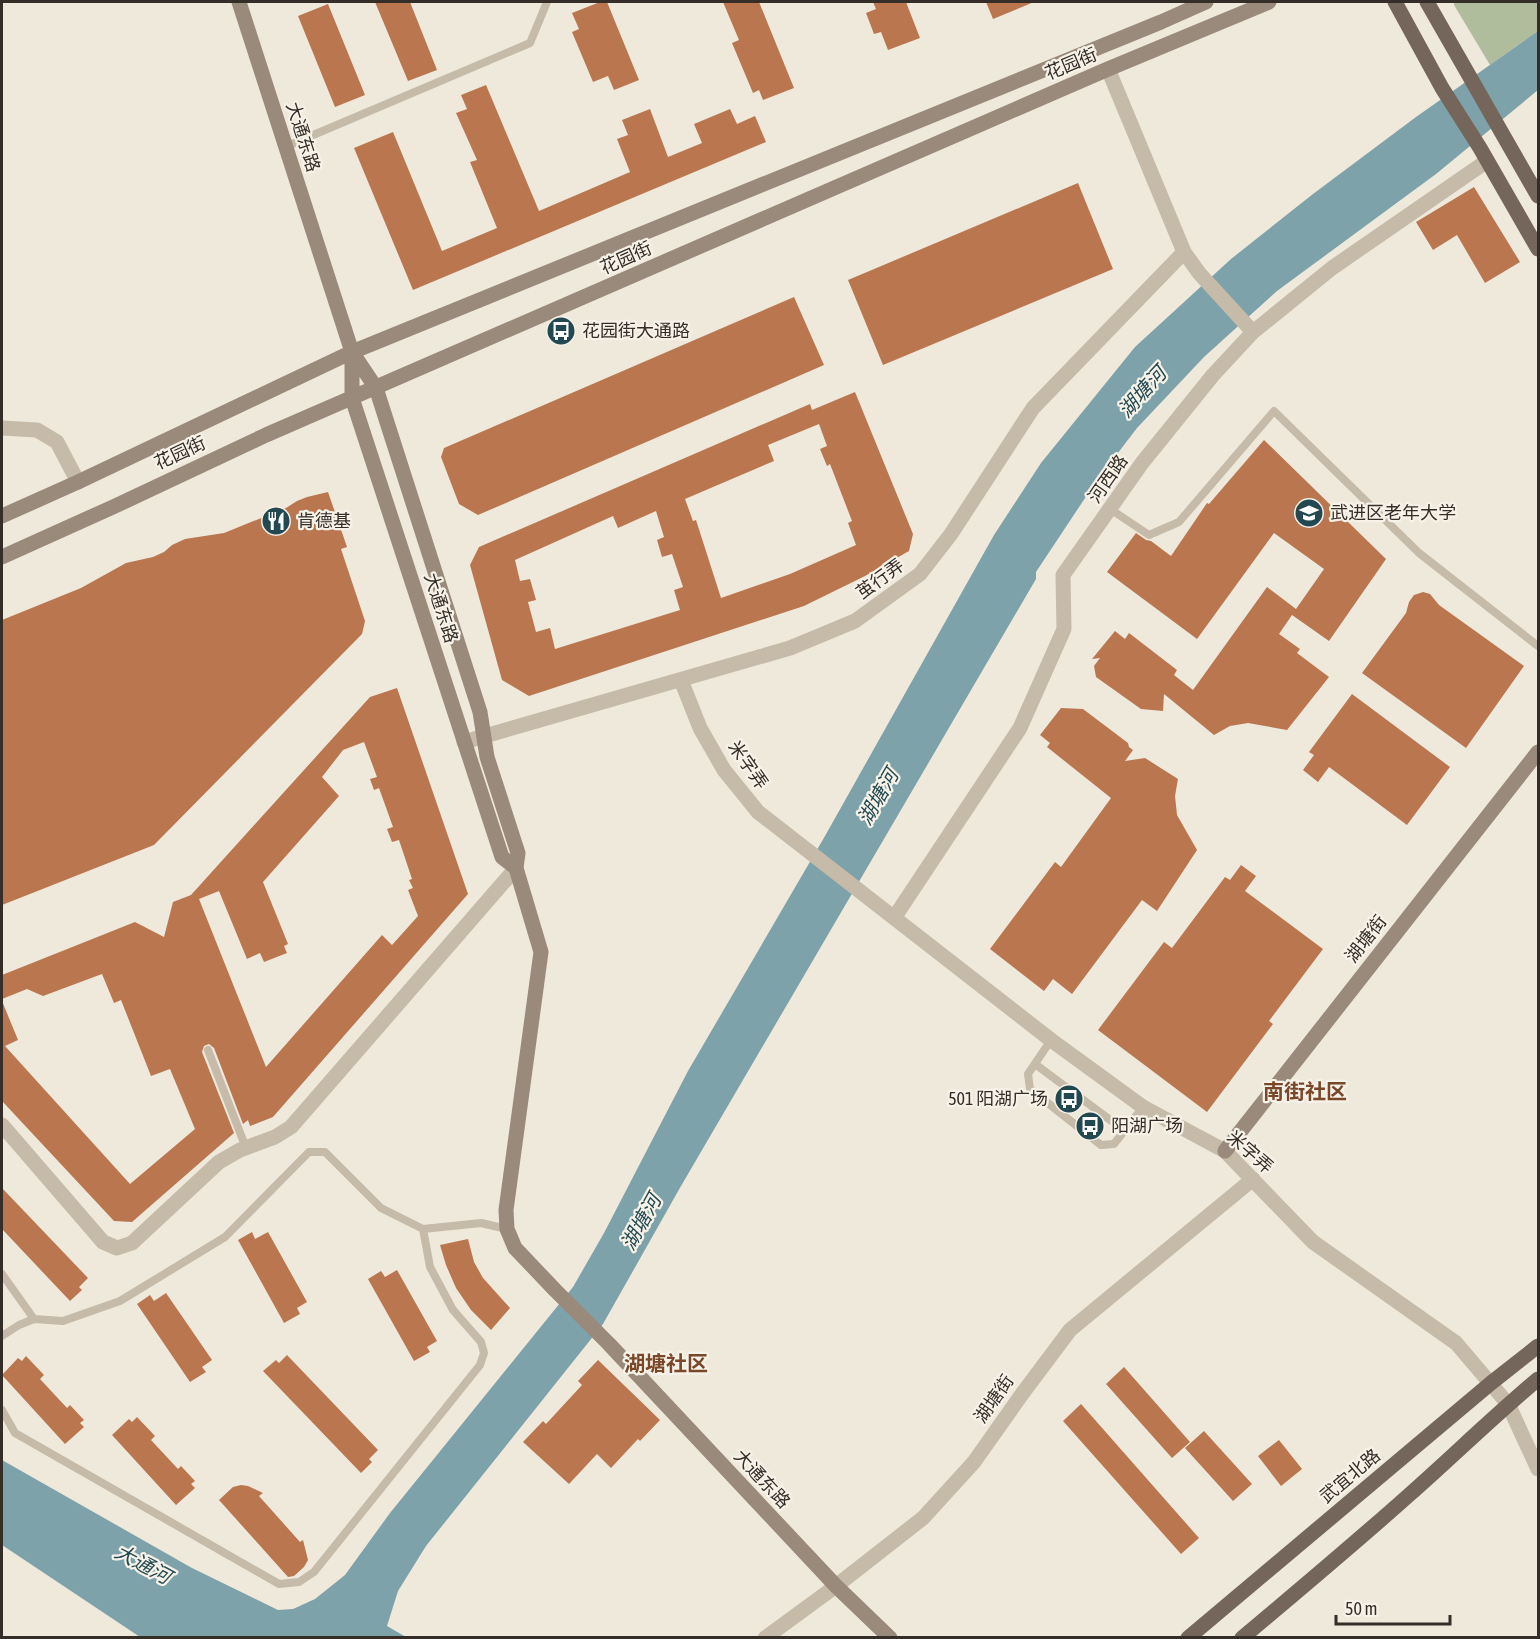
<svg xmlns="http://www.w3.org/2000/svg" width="1540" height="1639" font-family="'Asap Condensed','Noto Sans SC',sans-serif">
  <rect width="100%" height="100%" fill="#efe9dc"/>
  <path fill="#afbd9d" d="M 1454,2 L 1538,2 L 1538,31 L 1490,65 L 1454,5 Z"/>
  <path fill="#7ea2aa" d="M 1538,31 L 1538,90 L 1436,174 L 1277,291 L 1204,357 L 1137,428 L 1095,483 L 1036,572 L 1036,579 L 681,1186 L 603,1324 L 426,1546 L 398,1591 L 387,1626 L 406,1637 L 140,1637 L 2,1545 L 2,1460 L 192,1568 L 278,1610 L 293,1609 L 315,1599 L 345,1575 L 390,1513 L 573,1287 L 604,1233 L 688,1071 L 825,836 L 994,535 L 1041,463 L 1135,347 L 1231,259 L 1313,194 L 1416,117 Z"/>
  <path fill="#ba764f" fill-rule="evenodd" d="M 375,2 L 410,2 L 437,70 L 408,81 Z
    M 600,2 L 607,2 L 639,80 L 614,90 L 608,76 L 593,82 L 572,32 L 579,29 L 572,13 Z
    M 723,2 L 759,2 L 794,88 L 763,100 L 759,90 L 753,93 L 732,43 L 739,40 Z
    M 873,2 L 906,2 L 920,38 L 888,50 L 881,32 L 874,34 L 866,13 L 876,9 Z
    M 986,2 L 1034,2 L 993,19 Z
    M 328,4 L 365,95 L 335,107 L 298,16 Z
    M 486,85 L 539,211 L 630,172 L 617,139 L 628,135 L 622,120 L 650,109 L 668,157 L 702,143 L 694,124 L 730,109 L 737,124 L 755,116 L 766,142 L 413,290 L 354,148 L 393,132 L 442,251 L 497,228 L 470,162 L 477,160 L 456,113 L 467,109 L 461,95 Z
    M 1078,183 L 1113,269 L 883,365 L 848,280 Z
    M 1474,187 L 1520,262 L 1485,283 L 1457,235 L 1433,250 L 1416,222 Z
    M 794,297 L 824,365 L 478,515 L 459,504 L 441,457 L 444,448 Z
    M 855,392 L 913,534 L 909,551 L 865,576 L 804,606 L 529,696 L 502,680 L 470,565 L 479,547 L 810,404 L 812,410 ZM 819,424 L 827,446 L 820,449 L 827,466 L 830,464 L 852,521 L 848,523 L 856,545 L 790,574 L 721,598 L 696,520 L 693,521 L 685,499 L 774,461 L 768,445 ZM 656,511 L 664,537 L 657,540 L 662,557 L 672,554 L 683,587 L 674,590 L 680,610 L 555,649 L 550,628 L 536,632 L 528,602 L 536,600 L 530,579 L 520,581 L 515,560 L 613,516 L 618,528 Z
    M 1264,440 L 1386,559 L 1329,641 L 1292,615 L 1279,634 L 1300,649 L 1297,653 L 1329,677 L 1287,730 L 1248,723 L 1230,726 L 1214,735 L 1164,694 L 1163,711 L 1141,709 L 1096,677 L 1094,666 L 1100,658 L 1092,659 L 1115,631 L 1125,639 L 1129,633 L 1177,670 L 1174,675 L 1193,690 L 1267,587 L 1296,609 L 1324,569 L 1274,533 L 1197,639 L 1107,572 L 1136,533 L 1146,540 L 1151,541 L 1171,556 L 1207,503 L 1209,504 Z
    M 328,492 L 347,547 L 341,549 L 365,621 L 362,634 L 154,845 L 2,905 L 2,620 L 81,588 L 126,563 L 153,557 L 164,552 L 172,545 L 185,539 L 224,533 L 286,508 L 297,501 L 307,497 Z
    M 1423,592 L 1430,594 L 1439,605 L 1524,666 L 1466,748 L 1362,673 L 1406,613 L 1409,602 L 1414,595 Z
    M 397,688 L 468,894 L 273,1117 L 250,1126 L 248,1120 L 243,1124 L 214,1048 L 209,1044 L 204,1046 L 202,1052 L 234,1133 L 132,1222 L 114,1221 L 2,1101 L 2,1001 L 18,1040 L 5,1046 L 130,1184 L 195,1129 L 170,1069 L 151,1076 L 121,1000 L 114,1003 L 102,974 L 43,996 L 27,989 L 2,999 L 2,975 L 135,922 L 164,937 L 173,902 L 191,895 L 370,697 ZM 364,742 L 377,777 L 370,779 L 374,790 L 379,788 L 393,827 L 387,829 L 392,842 L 399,840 L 412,879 L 409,880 L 413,888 L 408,890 L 418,916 L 392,945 L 382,935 L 266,1067 L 199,899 L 219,891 L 247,959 L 260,953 L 264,962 L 287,953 L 284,946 L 288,944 L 263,882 L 339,796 L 322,777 L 343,750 Z
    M 1352,694 L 1450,767 L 1407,825 L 1329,767 L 1318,782 L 1303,770 L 1314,755 L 1309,752 Z
    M 1061,708 L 1083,709 L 1128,743 L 1129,747 L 1133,750 L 1125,761 L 1145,758 L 1178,779 L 1175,796 L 1177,815 L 1197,850 L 1157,911 L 1142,900 L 1072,994 L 1053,979 L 1044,991 L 990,949 L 1055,862 L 1061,867 L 1111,798 L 1047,747 L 1050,743 L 1040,735 Z
    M 1241,865 L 1256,876 L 1245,891 L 1323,949 L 1269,1021 L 1273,1024 L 1207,1112 L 1098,1030 L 1164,942 L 1172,948 L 1225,877 L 1230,880 Z
    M 2,1188 L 88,1278 L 79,1287 L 82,1290 L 70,1301 L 2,1229 Z
    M 252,1232 L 255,1239 L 268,1232 L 307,1302 L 297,1308 L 300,1314 L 284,1323 L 238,1240 Z
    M 468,1239 L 474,1262 L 483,1278 L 510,1308 L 491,1330 L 471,1310 L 456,1288 L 446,1265 L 440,1245 Z
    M 397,1270 L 437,1341 L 427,1347 L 430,1352 L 414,1361 L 368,1279 L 381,1271 L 385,1277 Z
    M 166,1293 L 212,1360 L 202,1367 L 206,1372 L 190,1382 L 137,1304 L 150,1295 L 154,1301 Z
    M 287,1355 L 378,1450 L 369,1459 L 372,1462 L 361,1473 L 263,1371 L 276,1360 L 279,1363 Z
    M 26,1356 L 44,1375 L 40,1379 L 67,1408 L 70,1405 L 84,1420 L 80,1423 L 84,1427 L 65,1444 L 2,1375 L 18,1358 L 22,1361 Z
    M 598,1360 L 660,1420 L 640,1441 L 638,1439 L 611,1468 L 597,1454 L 569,1484 L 523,1442 L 543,1421 L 546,1424 L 582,1385 L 578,1381 Z
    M 1124,1367 L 1190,1442 L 1172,1458 L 1106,1384 Z
    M 1081,1404 L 1199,1538 L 1181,1554 L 1063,1421 Z
    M 137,1417 L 155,1436 L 151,1440 L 178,1469 L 181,1466 L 195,1481 L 191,1484 L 195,1488 L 176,1505 L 112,1435 L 129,1419 L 132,1422 Z
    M 1204,1431 L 1252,1484 L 1233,1501 L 1185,1448 Z
    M 1279,1440 L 1302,1469 L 1281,1486 L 1258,1456 Z
    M 241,1485 L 248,1486 L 263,1493 L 259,1496 L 300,1542 L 303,1540 L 308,1560 L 304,1567 L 294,1576 L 288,1577 L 219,1500 L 233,1487 Z"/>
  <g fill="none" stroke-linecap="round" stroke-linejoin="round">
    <path stroke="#c6baa9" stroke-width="8" d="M 285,147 L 530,43 L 547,2
      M 1110,509 L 1149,535 L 1179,522 L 1274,411 L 1419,553 L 1538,646
      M 1051,1040 L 1028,1074 L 1030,1089 L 1101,1145 L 1114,1144 L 1143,1107
      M 208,1050 L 246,1148
      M 1035,1064 L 1125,1131
      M 2,1274 L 34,1319 L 63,1321 L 120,1301 L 225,1237 L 309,1152 L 325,1152 L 381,1208 L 423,1229 L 481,1223 L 507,1229
      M 2,1336 L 19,1325 L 34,1319
      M 2,1410 L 15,1433 L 279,1584 L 299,1582 L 314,1572 L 480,1365 L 484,1353 L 481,1342 L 453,1310 L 430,1267 L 423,1229"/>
    <path stroke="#c6baa9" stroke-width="15" d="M 1108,69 L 1184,252 L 1199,273 L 1253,332
      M 2,428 L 37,430 L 57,442 L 78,482
      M 681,680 L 700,728 L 724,770 L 758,812 L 1051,1040 L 1143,1107 L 1225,1151 L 1313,1242 L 1456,1343 L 1508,1404 L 1538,1469
      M 464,742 L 790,648 L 855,621 L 920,574 L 951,534 L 1033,408 L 1184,252
      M 894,918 L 1020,728 L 1064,629 L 1063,575 L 1142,463 L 1213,375 L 1253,332 L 1332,268 L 1487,161
      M 2,1125 L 103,1242 L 117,1248 L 132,1243 L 219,1162 L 240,1150 L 275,1137 L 291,1127 L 516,868
      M 765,1638 L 836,1586 L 923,1518 L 974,1462 L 1022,1394 L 1070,1330 L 1253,1179"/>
    <path stroke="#9a8a7b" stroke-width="15" d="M 239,2 L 352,352 L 376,388 L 480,712 L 487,757 L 518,853 L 516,868 L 541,952 L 506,1210 L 507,1229 L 515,1248 L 555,1290 L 609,1344 L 836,1586 L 890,1638
      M 352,352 L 352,398 L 502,857 L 516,868
      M 2,516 L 78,482 L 352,352 L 1161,22 L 1206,2
      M 2,557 L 113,507 L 266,435 L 1108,69 L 1269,2
      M 1225,1151 L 1538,752"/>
    <path stroke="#75665b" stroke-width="15" d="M 1395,2 L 1442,88 L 1480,148 L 1538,249
      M 1427,2 L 1538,196
      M 1188,1638 L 1491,1383 L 1538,1346
      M 1242,1638 C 1298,1591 1354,1544 1409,1495 C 1452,1457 1494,1416 1538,1379"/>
  </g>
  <defs>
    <g id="bus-disc" transform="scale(1.5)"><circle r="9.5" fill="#224951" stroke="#f7f2e8"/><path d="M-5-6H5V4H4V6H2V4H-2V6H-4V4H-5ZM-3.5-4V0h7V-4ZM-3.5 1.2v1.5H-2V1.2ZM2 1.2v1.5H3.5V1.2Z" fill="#fff"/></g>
    <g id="university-disc" transform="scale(1.5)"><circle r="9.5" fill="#224951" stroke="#f7f2e8"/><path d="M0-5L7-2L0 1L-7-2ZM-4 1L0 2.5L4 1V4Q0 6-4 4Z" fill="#fff"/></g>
    <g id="restaurant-disc" transform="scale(1.5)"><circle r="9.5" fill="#224951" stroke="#f7f2e8"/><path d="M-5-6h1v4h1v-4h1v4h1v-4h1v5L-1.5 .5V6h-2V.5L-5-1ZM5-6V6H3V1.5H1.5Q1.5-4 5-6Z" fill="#fff"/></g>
  </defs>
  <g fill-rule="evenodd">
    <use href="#bus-disc" x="561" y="331"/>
    <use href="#university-disc" x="1309" y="513"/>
    <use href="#restaurant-disc" x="276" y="521"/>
    <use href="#bus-disc" x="1069" y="1099"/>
    <use href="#bus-disc" x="1090" y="1126"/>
  </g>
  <g text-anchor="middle" stroke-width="4.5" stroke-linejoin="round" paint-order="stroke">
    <g font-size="18" fill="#342d28" stroke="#f7f2e8">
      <text transform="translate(1071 64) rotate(-23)" y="6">花园街</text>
      <text transform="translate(303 137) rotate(72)" y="6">大通东路</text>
      <text transform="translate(626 258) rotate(-24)" y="6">花园街</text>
      <text transform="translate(180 453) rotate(-25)" y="6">花园街</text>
      <text transform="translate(1108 479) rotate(-55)" y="6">河西路</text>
      <text transform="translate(880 579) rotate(-36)" y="6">茧行弄</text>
      <text transform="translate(441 608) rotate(72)" y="6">大通东路</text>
      <text transform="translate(748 765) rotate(55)" y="6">米字弄</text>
      <text transform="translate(1366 939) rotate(-52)" y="6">湖塘街</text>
      <text transform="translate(1250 1152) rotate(41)" y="6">米字弄</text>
      <text transform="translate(994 1399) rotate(-55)" y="6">湖塘街</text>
      <text transform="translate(1350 1476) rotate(-40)" y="6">武宜北路</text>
      <text transform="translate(762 1479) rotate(47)" y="6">大通东路</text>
    </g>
    <g font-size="18" fill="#342d28" stroke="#f7f2e8" text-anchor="start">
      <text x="582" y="337">花园街大通路</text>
      <text x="1330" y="519">武进区老年大学</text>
      <text x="297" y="527">肯德基</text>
      <text x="1048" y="1105" text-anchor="end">501 阳湖广场</text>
      <text x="1111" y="1132">阳湖广场</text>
    </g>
    <g font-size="20" font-style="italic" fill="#224951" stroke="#f7f2e8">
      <text transform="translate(1142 392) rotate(-48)" y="7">湖塘河</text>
      <text transform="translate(878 797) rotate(-60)" y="7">湖塘河</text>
      <text transform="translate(641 1222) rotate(-61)" y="7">湖塘河</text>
      <text transform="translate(143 1564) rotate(28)" y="7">大通河</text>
    </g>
    <g font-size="21" font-weight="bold" fill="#7b4729" stroke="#f7f2e8">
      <text x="1305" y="1099">南街社区</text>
      <text x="666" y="1371">湖塘社区</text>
    </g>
  </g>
  <rect width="1540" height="1639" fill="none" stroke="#342d28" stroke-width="6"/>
  <path d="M1336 1615v9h114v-9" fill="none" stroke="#342d28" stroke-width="3"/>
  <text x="1345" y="1615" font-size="18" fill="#342d28" stroke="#f7f2e8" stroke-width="4.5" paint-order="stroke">50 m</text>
</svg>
